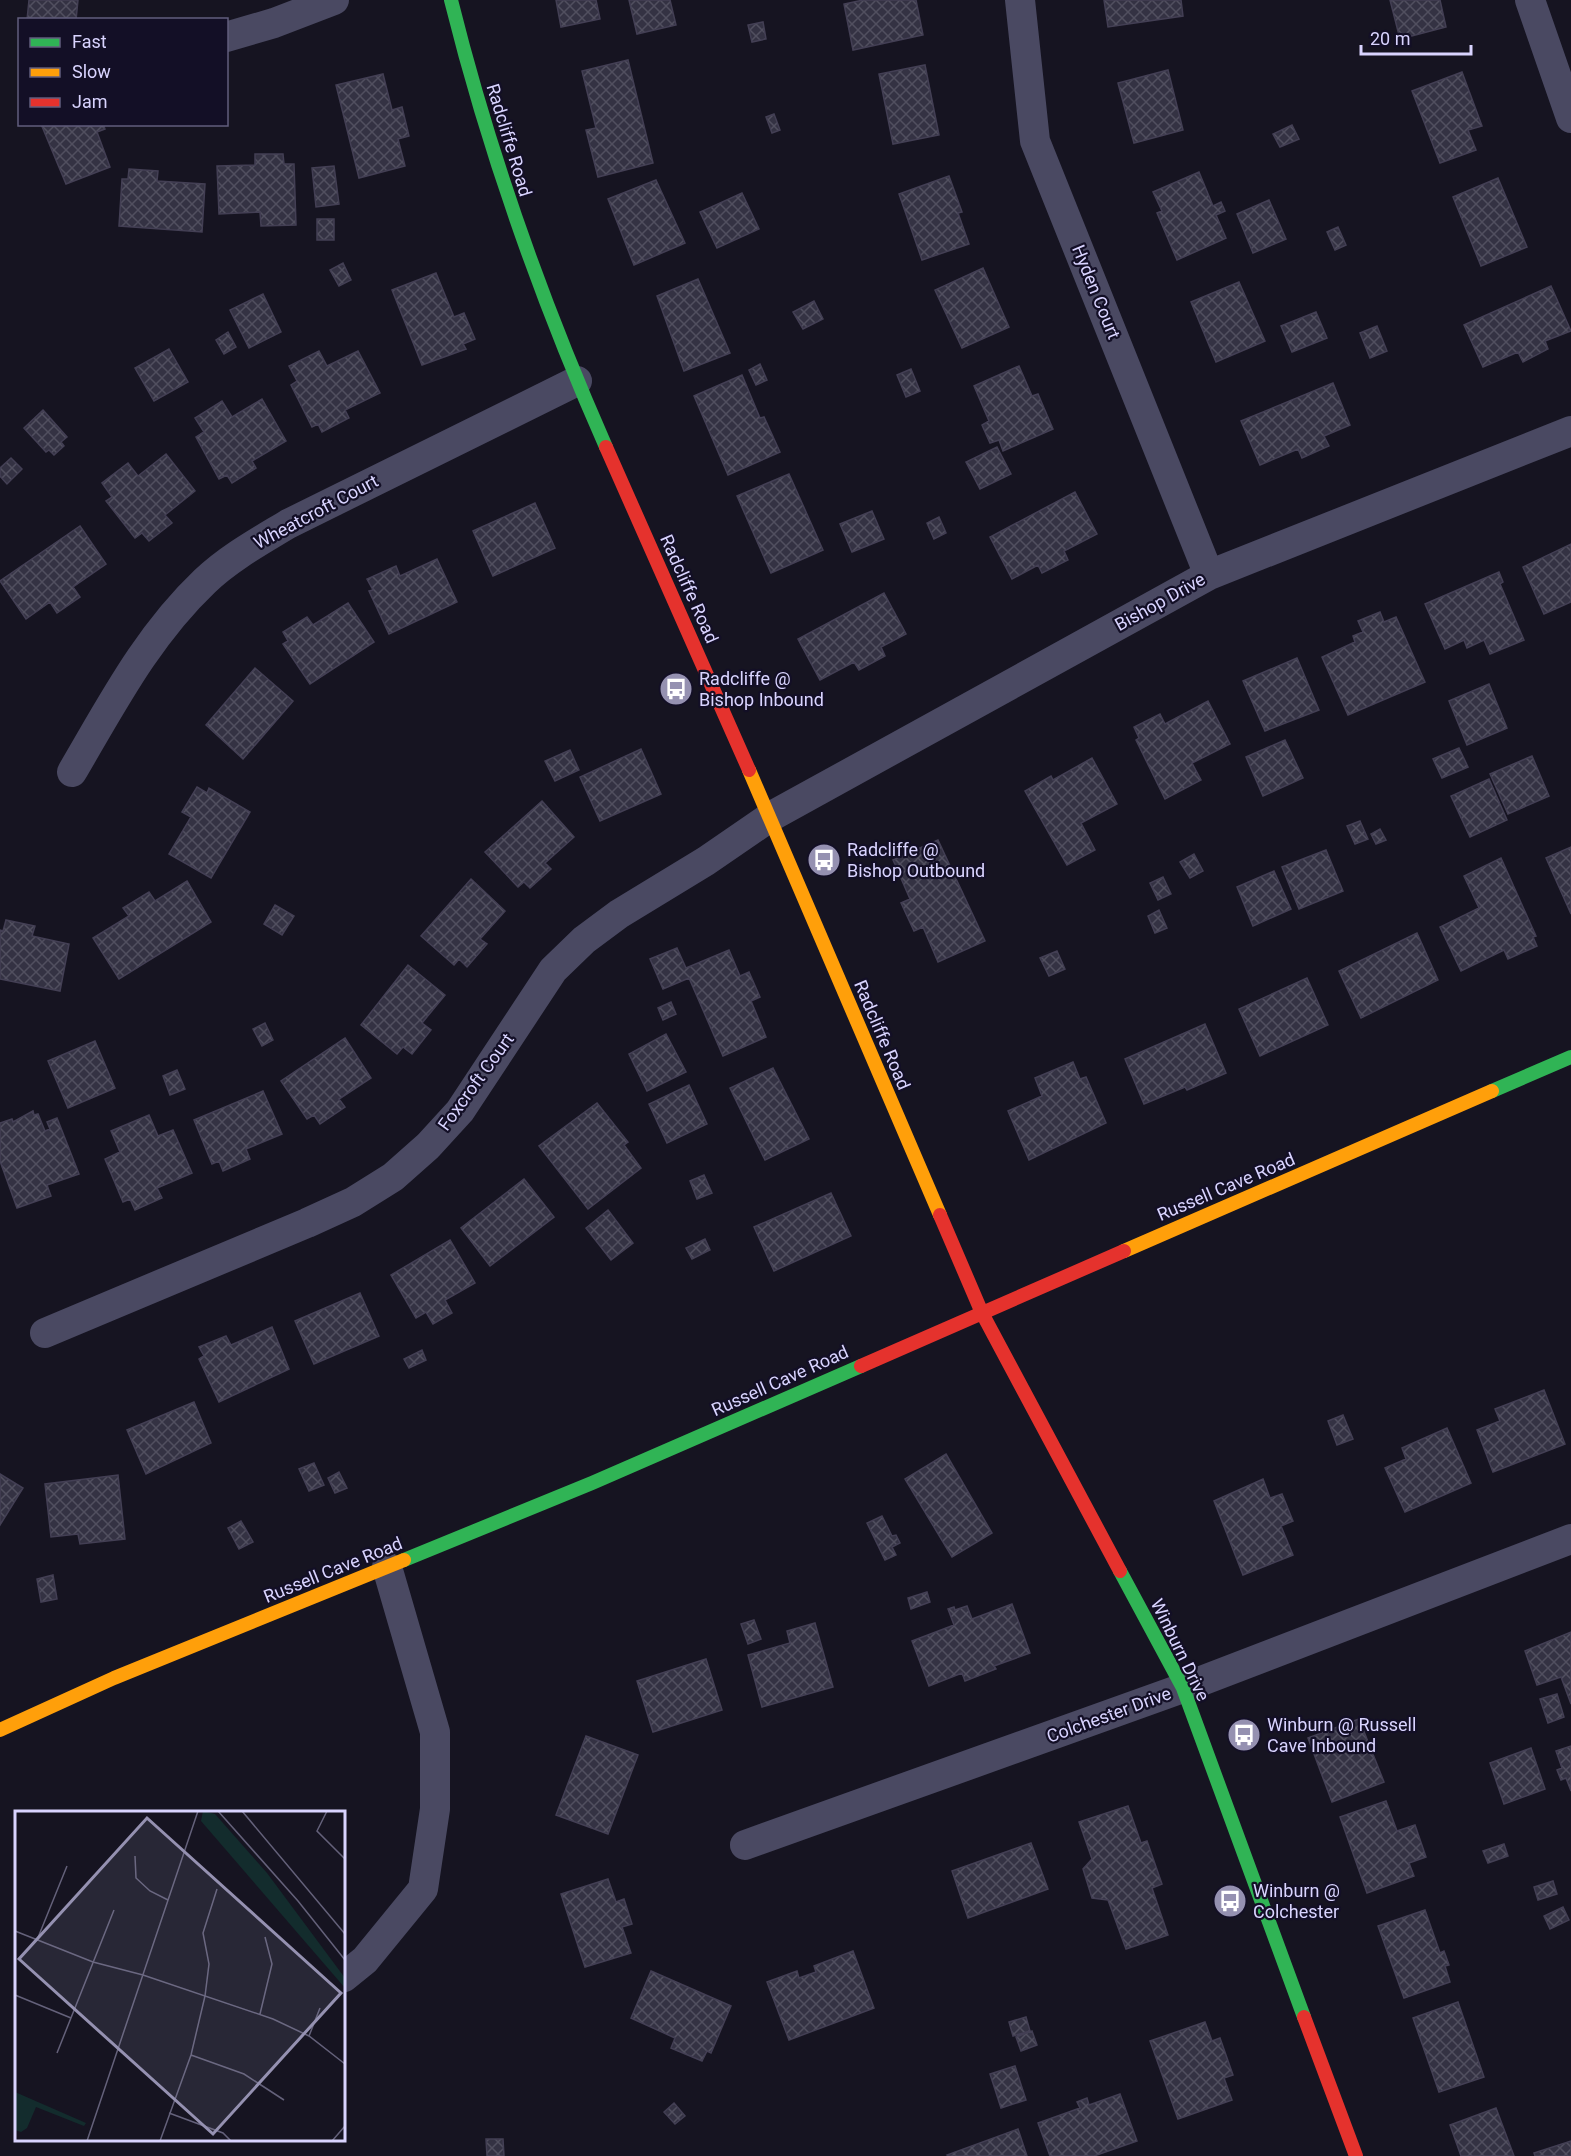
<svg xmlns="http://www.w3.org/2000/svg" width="1571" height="2156" font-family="Roboto,sans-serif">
  <defs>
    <pattern id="building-cross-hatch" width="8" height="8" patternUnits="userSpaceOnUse" patternTransform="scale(1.5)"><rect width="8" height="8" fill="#343243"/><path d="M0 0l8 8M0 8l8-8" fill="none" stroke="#514f5f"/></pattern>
  </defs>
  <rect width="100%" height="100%" fill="#161421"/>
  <path fill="url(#building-cross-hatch)" stroke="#433f54" stroke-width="1.5" d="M 29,0 L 78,0 L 76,20 L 27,20 Z
    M 556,0 L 596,0 L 600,19 L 561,27 Z
    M 629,0 L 670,0 L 676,25 L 637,34 Z
    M 863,0 L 916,0 L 923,35 L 853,50 L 844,4 Z
    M 1104,0 L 1181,0 L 1183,16 L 1108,27 Z
    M 1390,0 L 1440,0 L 1446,27 L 1400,39 Z
    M 763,22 L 766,39 L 752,42 L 748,25 Z
    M 628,60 L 653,163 L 598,177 L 586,130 L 596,128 L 582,71 Z
    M 925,65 L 939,135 L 893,144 L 879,74 Z
    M 1168,70 L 1183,130 L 1134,143 L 1118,83 Z
    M 1462,72 L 1482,126 L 1468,130 L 1476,150 L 1440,163 L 1412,91 Z
    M 383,74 L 392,110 L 402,107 L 409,136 L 398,139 L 405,166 L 359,178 L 336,85 Z
    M 774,114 L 780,130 L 772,133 L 766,117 Z
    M 41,124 L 103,124 L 105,129 L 97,132 L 110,167 L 66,184 Z
    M 1292,125 L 1299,139 L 1280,147 L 1273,134 Z
    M 255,154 L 283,154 L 284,164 L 294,164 L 296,225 L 261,226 L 260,212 L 219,214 L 217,166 L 255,165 Z
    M 334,166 L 339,204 L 316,207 L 312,168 Z
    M 129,169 L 158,171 L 157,181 L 205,184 L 202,232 L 119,226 L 122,179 L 128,179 Z
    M 1199,172 L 1213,206 L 1221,202 L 1225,211 L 1216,215 L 1226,238 L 1177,260 L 1157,213 L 1162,211 L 1153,192 Z
    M 949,176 L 962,212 L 958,213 L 969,244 L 922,260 L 899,194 Z
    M 1498,178 L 1527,247 L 1481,266 L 1453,197 Z
    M 656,180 L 685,243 L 634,265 L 608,199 Z
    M 742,193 L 759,229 L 717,248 L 700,212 Z
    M 1269,200 L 1286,239 L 1253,253 L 1237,214 Z
    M 317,219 L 334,219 L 334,240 L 317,240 Z
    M 1338,227 L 1346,245 L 1335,250 L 1327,232 Z
    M 343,263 L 351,280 L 339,286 L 330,270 Z
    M 983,268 L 1009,327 L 962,348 L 935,290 Z
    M 436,273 L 454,317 L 464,313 L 475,339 L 463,344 L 466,349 L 422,365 L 392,290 Z
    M 698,279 L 730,353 L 684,371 L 657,296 Z
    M 1239,282 L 1265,341 L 1216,362 L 1191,302 Z
    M 1551,286 L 1571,331 L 1545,341 L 1548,349 L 1523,362 L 1518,352 L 1483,367 L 1464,325 Z
    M 263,294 L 281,332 L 249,348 L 230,310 Z
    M 814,301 L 823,319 L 803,329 L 793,312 Z
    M 1316,312 L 1327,338 L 1292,352 L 1281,326 Z
    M 1377,326 L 1387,351 L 1370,358 L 1360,333 Z
    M 228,332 L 236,347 L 224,354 L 216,340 Z
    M 169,349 L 188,382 L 154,401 L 135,368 Z
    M 319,351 L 327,366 L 358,351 L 380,393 L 345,410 L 349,418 L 322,432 L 318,424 L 312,427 L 291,385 L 297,381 L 289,366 Z
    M 760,364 L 767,380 L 756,385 L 749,370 Z
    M 1019,366 L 1032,396 L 1038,394 L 1053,429 L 1003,451 L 999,440 L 990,443 L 982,425 L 989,421 L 974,386 Z
    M 911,369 L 920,391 L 906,397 L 897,375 Z
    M 742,375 L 760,418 L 764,417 L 780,452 L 728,475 L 694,396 Z
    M 1333,383 L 1350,425 L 1324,436 L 1329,446 L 1302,458 L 1298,449 L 1260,465 L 1241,421 Z
    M 262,399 L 286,441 L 252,461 L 256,468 L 232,483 L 227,475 L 219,479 L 196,437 L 204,432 L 195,418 L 222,401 L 232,417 Z
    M 43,410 L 67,437 L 61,442 L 64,446 L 54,455 L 49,450 L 46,452 L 24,428 Z
    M 997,447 L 1011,474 L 980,489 L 966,462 Z
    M 166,454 L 195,491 L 165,515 L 172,523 L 149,541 L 142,533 L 135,538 L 106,501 L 112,497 L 102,483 L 128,463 L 138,476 Z
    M 11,458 L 22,469 L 7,484 L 0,476 L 0,468 Z
    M 789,474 L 823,550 L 771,573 L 737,496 Z
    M 1075,492 L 1097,534 L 1064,551 L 1068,560 L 1042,573 L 1038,565 L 1012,579 L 990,537 Z
    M 535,503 L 555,548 L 493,576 L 473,531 Z
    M 872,511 L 884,539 L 852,552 L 840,524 Z
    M 939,517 L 946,533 L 934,539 L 927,523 Z
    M 80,526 L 106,564 L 73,587 L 80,597 L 57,613 L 50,602 L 26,619 L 0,581 Z
    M 1571,544 L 1571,602 L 1544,614 L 1523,567 Z
    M 437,559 L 457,602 L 389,634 L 369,591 L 373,590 L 367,579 L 396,566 L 400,576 Z
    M 1499,572 L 1503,582 L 1500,584 L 1524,640 L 1490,654 L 1484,640 L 1467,648 L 1464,640 L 1445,649 L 1425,604 Z
    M 884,593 L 906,634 L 881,647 L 885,656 L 859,670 L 854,662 L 820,680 L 798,639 Z
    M 348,603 L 374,642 L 310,684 L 283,644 L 288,641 L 283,632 L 307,617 L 313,625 Z
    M 1380,612 L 1384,622 L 1396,617 L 1425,682 L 1348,715 L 1322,657 L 1355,642 L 1353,636 L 1363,632 L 1358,621 Z
    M 1297,658 L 1319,710 L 1265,731 L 1243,681 Z
    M 255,668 L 293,701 L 243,759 L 206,725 Z
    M 1489,684 L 1507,728 L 1467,745 L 1449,701 Z
    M 1208,701 L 1230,744 L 1192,763 L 1201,780 L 1165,799 L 1136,740 L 1139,738 L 1134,727 L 1160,714 L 1165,724 Z
    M 1285,740 L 1303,778 L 1263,796 L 1246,757 Z
    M 1459,748 L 1468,767 L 1442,778 L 1433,759 Z
    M 641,749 L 661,794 L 600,821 L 580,777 Z
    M 570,750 L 579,770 L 555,781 L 545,761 Z
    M 1532,756 L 1549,796 L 1508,814 L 1490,774 Z
    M 1092,758 L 1117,804 L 1081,823 L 1095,850 L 1067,865 L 1025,791 L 1051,776 L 1053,780 Z
    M 1489,779 L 1507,820 L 1470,837 L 1451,796 Z
    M 197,787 L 207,793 L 209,788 L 250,812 L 211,878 L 169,854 L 191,817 L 182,812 Z
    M 542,801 L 574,837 L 545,863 L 551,869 L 530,888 L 524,882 L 518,887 L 485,852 Z
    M 1360,821 L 1368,839 L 1355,844 L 1347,826 Z
    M 1380,829 L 1386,840 L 1376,844 L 1371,834 Z
    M 938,840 L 985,941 L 938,962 L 923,927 L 914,931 L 901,903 L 910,899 L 893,860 Z
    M 1571,847 L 1571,914 L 1546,858 Z
    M 1326,850 L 1343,891 L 1299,909 L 1282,867 Z
    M 1194,854 L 1203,871 L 1190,878 L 1180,862 Z
    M 1501,858 L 1536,936 L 1533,937 L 1537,946 L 1508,959 L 1504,950 L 1461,971 L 1440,927 L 1479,908 L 1464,876 Z
    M 1274,871 L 1291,909 L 1253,926 L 1237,887 Z
    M 1163,877 L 1171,894 L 1158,900 L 1150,883 Z
    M 471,879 L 505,911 L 480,939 L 487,944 L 467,967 L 459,959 L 454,965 L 421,936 Z
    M 187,881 L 211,922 L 119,979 L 93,938 L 129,916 L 123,908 L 149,892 L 155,901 Z
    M 275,905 L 294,916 L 282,935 L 264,924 Z
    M 1159,910 L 1167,928 L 1155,933 L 1148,916 Z
    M 6,920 L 35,926 L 32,936 L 69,944 L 60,991 L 0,979 L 0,930 L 3,931 Z
    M 1417,933 L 1438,980 L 1361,1018 L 1339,971 Z
    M 677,948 L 686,968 L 729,950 L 740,976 L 749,972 L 760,997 L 751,1001 L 766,1037 L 723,1056 L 689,978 L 663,989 L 650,959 Z
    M 1057,951 L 1065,969 L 1049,976 L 1040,958 Z
    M 408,965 L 445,995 L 422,1023 L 431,1030 L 412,1054 L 403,1047 L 397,1054 L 361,1025 Z
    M 1307,978 L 1328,1025 L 1260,1056 L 1239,1009 Z
    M 671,1002 L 676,1014 L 663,1020 L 658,1008 Z
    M 265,1023 L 273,1040 L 262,1046 L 253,1029 Z
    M 1205,1024 L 1226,1073 L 1187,1090 L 1185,1087 L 1144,1104 L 1125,1059 Z
    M 666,1034 L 686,1072 L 647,1091 L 629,1054 Z
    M 345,1038 L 371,1078 L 339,1099 L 345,1107 L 320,1124 L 314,1115 L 307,1119 L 281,1081 Z
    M 95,1041 L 115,1088 L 68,1108 L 48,1061 Z
    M 1073,1062 L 1080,1079 L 1086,1077 L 1106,1123 L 1029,1160 L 1008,1111 L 1042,1096 L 1035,1078 Z
    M 773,1068 L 809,1139 L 765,1160 L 730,1088 Z
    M 177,1070 L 185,1089 L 170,1095 L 163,1076 Z
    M 689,1085 L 707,1124 L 667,1143 L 649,1104 Z
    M 263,1091 L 282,1134 L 246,1149 L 250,1159 L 223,1171 L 219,1161 L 212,1164 L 194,1120 Z
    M 597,1103 L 628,1142 L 624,1145 L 641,1168 L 588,1209 L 539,1146 Z
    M 33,1111 L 34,1115 L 38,1114 L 45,1131 L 50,1129 L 47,1122 L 57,1118 L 79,1174 L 47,1185 L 51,1196 L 17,1208 L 0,1161 L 0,1123 L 12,1119 L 13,1122 Z
    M 149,1115 L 158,1136 L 173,1130 L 192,1173 L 157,1188 L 162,1198 L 135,1210 L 130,1199 L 123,1202 L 105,1159 L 120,1152 L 111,1131 Z
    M 704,1175 L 712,1193 L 697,1199 L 690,1181 Z
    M 524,1179 L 554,1217 L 490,1266 L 461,1228 Z
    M 831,1193 L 851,1236 L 774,1271 L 754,1227 Z
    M 608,1210 L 633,1243 L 611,1260 L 586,1228 Z
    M 705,1239 L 710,1250 L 692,1259 L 686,1248 Z
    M 450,1240 L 475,1283 L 445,1300 L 452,1313 L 433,1324 L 426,1312 L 416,1318 L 391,1275 Z
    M 360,1293 L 379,1336 L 314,1364 L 295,1321 Z
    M 272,1327 L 289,1369 L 219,1402 L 199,1359 L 204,1356 L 199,1347 L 226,1336 L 231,1345 Z
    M 422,1350 L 426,1360 L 409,1368 L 404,1359 Z
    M 1544,1390 L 1565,1444 L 1493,1472 L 1477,1430 L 1500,1421 L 1495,1409 Z
    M 194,1402 L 211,1443 L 146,1474 L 127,1430 Z
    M 1343,1415 L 1353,1439 L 1337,1445 L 1328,1421 Z
    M 1447,1428 L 1471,1483 L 1405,1512 L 1385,1468 L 1406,1459 L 1402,1448 Z
    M 946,1454 L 992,1533 L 952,1557 L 905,1479 Z
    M 314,1463 L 324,1485 L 309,1491 L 299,1469 Z
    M 339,1472 L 347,1488 L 335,1493 L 328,1478 Z
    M 0,1474 L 23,1488 L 0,1525 Z
    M 118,1475 L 125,1539 L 80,1544 L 78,1534 L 51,1537 L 45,1484 Z
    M 1263,1479 L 1270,1498 L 1282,1494 L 1293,1521 L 1281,1526 L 1293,1555 L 1243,1575 L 1214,1501 Z
    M 882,1516 L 892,1536 L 896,1535 L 900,1543 L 892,1547 L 896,1555 L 885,1560 L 867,1523 Z
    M 241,1521 L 253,1542 L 239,1549 L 228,1528 Z
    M 53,1575 L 57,1599 L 41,1602 L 37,1579 Z
    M 927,1592 L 930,1602 L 911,1609 L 908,1598 Z
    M 1012,1604 L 1030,1653 L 994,1666 L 996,1669 L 965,1681 L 962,1673 L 929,1686 L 912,1641 L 954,1625 L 948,1609 L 954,1607 L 955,1610 L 967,1606 L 972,1619 Z
    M 754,1620 L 761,1639 L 748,1644 L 741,1624 Z
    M 815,1623 L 833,1687 L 762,1707 L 748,1655 L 790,1643 L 787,1631 Z
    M 1571,1632 L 1571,1704 L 1561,1677 L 1537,1685 L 1525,1651 Z
    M 706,1659 L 722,1710 L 653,1732 L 637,1681 Z
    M 1557,1694 L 1564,1717 L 1548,1723 L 1540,1699 Z
    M 1359,1719 L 1384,1782 L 1332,1802 L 1308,1738 Z
    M 586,1736 L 638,1755 L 608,1834 L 556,1815 Z
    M 1571,1746 L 1571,1791 L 1566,1778 L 1561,1780 L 1557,1770 L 1562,1768 L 1556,1751 Z
    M 1531,1748 L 1545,1789 L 1504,1804 L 1490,1763 Z
    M 1386,1801 L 1397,1831 L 1415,1825 L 1426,1857 L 1409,1863 L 1414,1876 L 1367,1893 L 1340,1817 Z
    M 1128,1806 L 1141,1843 L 1147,1841 L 1162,1884 L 1152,1888 L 1168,1935 L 1126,1949 L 1108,1900 L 1092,1898 L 1083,1869 L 1092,1859 L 1079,1822 Z
    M 1031,1843 L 1048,1889 L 968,1918 L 952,1871 Z
    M 1504,1844 L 1508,1856 L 1488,1863 L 1483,1851 Z
    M 608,1879 L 616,1902 L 624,1899 L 632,1924 L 622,1927 L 631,1953 L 585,1967 L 561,1894 Z
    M 1553,1881 L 1557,1894 L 1538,1900 L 1534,1887 Z
    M 1563,1907 L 1569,1920 L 1550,1929 L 1544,1916 Z
    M 1425,1910 L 1440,1953 L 1444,1951 L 1449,1965 L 1445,1966 L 1450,1982 L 1404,1998 L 1378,1926 Z
    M 853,1951 L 874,2008 L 789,2040 L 767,1982 L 797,1971 L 799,1978 L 816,1972 L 814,1966 Z
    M 651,1971 L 731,2006 L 711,2053 L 707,2051 L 702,2061 L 671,2048 L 675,2038 L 631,2018 Z
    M 1458,2002 L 1484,2077 L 1439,2092 L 1413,2018 Z
    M 1026,2017 L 1030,2031 L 1013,2036 L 1009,2022 Z
    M 1205,2022 L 1212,2041 L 1220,2038 L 1233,2075 L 1224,2078 L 1232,2100 L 1178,2119 L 1150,2041 Z
    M 1032,2031 L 1037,2045 L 1021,2051 L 1016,2037 Z
    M 1015,2066 L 1026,2100 L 1001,2108 L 990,2074 Z
    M 1120,2094 L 1137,2141 L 1094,2156 L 1050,2156 L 1038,2123 L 1080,2108 L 1077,2102 L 1087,2098 L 1089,2105 Z
    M 674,2103 L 685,2116 L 675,2124 L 664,2112 Z
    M 1496,2108 L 1514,2156 L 1461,2156 L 1450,2125 Z
    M 1018,2129 L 1027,2156 L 948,2156 L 947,2155 Z
    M 486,2139 L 503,2139 L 504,2156 L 487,2156 Z
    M 1571,2141 L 1571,2156 L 1535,2156 L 1534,2153 Z"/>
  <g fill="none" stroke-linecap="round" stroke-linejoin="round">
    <path stroke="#4a4962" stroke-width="30" d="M 1020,0 L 1035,141 L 1209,575
      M 1530,0 L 1571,118
      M 226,37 L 274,23 L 334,0
      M 72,772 C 112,704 147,636 205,581 C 229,558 260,541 288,524 L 577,381
      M 45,1333 L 307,1223 L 353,1202 L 393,1177 L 428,1146 L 460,1111 L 553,970 L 584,940 L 619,914 L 706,861 L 770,817 L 1209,575 L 1571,431
      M 745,1845 L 1183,1688 L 1571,1539
      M 344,1977 L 365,1960 L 423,1889 L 435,1809 L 435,1732 L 387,1567"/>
    <path stroke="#30b455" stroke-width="14" d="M 451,0 C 489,153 542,302 606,447
      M 1492,1091 L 1571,1057
      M 404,1560 L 592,1483 L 861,1366
      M 1120,1571 L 1183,1688 L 1304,2017"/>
    <path stroke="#ff9f0a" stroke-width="14" d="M 749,770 L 940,1215
      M 1124,1251 L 1492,1091
      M 0,1730 L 114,1678 L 404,1560"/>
    <path stroke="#e5322d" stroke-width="14" d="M 606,447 L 749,770
      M 940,1215 L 982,1313 L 1120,1571
      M 861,1366 L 1124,1251
      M 1304,2017 L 1356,2156"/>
  </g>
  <defs>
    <g id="bus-disc" transform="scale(1.725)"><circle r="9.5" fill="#9591b1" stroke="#130f26"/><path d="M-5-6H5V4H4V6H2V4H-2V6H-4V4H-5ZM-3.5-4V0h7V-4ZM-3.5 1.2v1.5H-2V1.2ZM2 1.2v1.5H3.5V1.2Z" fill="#fff"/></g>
  </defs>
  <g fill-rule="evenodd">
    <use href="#bus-disc" x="676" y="689"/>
    <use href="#bus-disc" x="824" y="860"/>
    <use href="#bus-disc" x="1244" y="1735"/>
    <use href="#bus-disc" x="1230" y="1901"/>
  </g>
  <g text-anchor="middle" stroke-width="4.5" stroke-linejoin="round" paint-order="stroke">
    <g font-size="18" fill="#d9d4ff" stroke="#130f26">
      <text transform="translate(509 140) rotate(73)" y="6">Radcliffe Road</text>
      <text transform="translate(1096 292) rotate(68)" y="6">Hyden Court</text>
      <text transform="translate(316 512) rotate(-28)" y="6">Wheatcroft Court</text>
      <text transform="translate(689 589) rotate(66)" y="6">Radcliffe Road</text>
      <text transform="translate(1160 602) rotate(-29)" y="6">Bishop Drive</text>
      <text transform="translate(882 1035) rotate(67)" y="6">Radcliffe Road</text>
      <text transform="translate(476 1082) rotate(-54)" y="6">Foxcroft Court</text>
      <text transform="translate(1226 1187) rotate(-23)" y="6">Russell Cave Road</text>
      <text transform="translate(780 1381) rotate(-24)" y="6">Russell Cave Road</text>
      <text transform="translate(333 1570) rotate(-22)" y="6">Russell Cave Road</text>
      <text transform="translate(1180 1650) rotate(64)" y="6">Winburn Drive</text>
      <text transform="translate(1109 1715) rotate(-20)" y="6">Colchester Drive</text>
    </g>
    <g font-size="18" fill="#d9d4ff" stroke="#130f26" text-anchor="start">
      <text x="699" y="685">Radcliffe @<tspan x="699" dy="21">Bishop Inbound</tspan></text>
      <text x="847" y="856">Radcliffe @<tspan x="847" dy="21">Bishop Outbound</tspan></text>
      <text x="1267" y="1731">Winburn @ Russell<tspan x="1267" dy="21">Cave Inbound</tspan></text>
      <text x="1253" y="1897">Winburn @<tspan x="1253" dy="21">Colchester</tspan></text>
    </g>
  </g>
  <g transform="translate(15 1811)">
    <rect width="330" height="330" fill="#161421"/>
    <path d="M 0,281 L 71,312 L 69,315 L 21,296 L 12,317 L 6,321 L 0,319 Z" fill="#132c2d"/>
    <path d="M 188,0 L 200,3 L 252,62 L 330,167 L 330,177 L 186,10 Z" fill="#132c2d"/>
    <path fill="none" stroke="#64617a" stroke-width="1.5" d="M 203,0 L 283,90 L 330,149M 227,0 L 330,123M 312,0 L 302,20 L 330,48M 120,45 L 121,67 L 135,80 L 153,89M 0,120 L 78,151 L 128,164 L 258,208 L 294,225 L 330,253M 22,129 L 52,55M 0,184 L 56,207M 245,203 L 257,153 L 250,126M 294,225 L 305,197M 42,242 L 99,99M 176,244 L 229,263 L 269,289M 154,302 L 208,322 L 216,330M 72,330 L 183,0M 145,330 L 176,244 L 190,185 L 194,153 L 188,122 L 202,78M 317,330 L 330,315"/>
    <path fill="#9591b1" fill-opacity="0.15" stroke="#9591b1" stroke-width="3" d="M 132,7 L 326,182 L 198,323 L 4,148 Z"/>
    <rect width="330" height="330" fill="none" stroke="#d9d4ff" stroke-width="3"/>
  </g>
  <rect x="18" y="18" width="210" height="108" fill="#130f26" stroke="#625e7d" stroke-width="1.5"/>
  <rect x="30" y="38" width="30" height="9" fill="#30b455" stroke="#625e7d" stroke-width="1.5"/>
  <text x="72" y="48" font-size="18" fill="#d9d4ff">Fast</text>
  <rect x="30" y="68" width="30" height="9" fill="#ff9f0a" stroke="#625e7d" stroke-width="1.5"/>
  <text x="72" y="78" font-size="18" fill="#d9d4ff">Slow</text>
  <rect x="30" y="98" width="30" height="9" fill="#e5322d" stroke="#625e7d" stroke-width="1.5"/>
  <text x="72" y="108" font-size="18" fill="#d9d4ff">Jam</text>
  <path d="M1361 45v9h110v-9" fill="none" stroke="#d9d4ff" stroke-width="3"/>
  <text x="1370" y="45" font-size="18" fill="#d9d4ff" stroke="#130f26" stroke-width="4.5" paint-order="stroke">20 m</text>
</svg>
